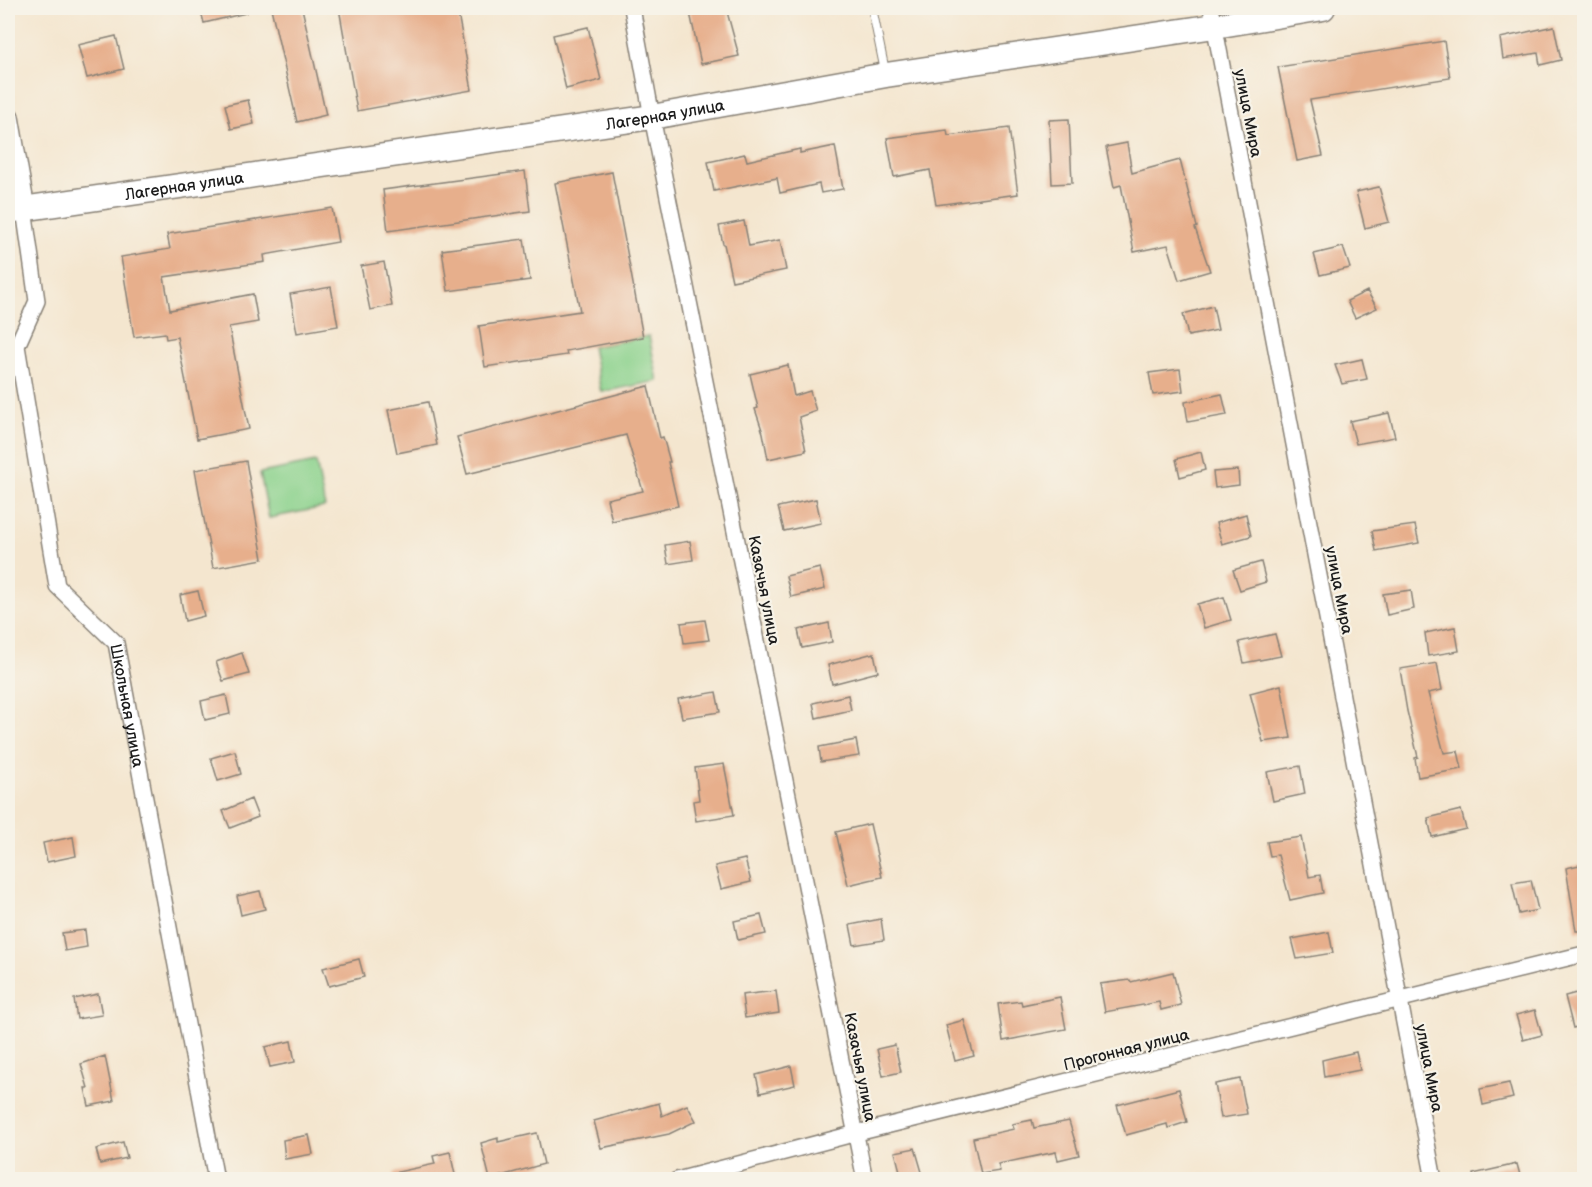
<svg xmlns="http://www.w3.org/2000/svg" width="1592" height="1187" font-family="'Balsamiq Sans',sans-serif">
  <rect width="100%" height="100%" fill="#f7f3e8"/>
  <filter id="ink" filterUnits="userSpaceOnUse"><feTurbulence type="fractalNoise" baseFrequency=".0167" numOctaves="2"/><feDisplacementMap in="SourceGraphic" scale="12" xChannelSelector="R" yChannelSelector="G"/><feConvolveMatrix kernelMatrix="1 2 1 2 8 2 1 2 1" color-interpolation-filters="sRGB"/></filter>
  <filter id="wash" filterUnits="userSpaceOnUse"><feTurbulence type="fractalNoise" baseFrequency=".008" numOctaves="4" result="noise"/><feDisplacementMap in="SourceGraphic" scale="24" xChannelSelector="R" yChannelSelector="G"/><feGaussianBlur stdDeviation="1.35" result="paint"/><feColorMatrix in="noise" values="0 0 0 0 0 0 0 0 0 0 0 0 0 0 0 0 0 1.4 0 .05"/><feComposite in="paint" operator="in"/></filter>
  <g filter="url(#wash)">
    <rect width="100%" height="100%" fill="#f4e6cf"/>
    <path fill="#8cd28d" stroke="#547754" stroke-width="1.5" d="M 649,336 L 658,381 L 601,392 L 592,347 Z
      M 316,462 L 325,507 L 269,518 L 260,473 Z"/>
    <g id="blocks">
      <path fill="#e7af8c" d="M 200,8 L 245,8 L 246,13 L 204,23 Z
        M 271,8 L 302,8 L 326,115 L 297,122 Z
        M 339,8 L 457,8 L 472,90 L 357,111 Z
        M 689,8 L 726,8 L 739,56 L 701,64 Z
        M 1554,26 L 1561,60 L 1540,65 L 1538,53 L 1503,59 L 1500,38 Z
        M 588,27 L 601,80 L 566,89 L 553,35 Z
        M 116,36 L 124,69 L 87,78 L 78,45 Z
        M 1444,41 L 1450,78 L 1310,100 L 1323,156 L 1297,161 L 1278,67 Z
        M 248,100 L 254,124 L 231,129 L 225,105 Z
        M 1069,119 L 1072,183 L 1052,184 L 1049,120 Z
        M 1009,128 L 1018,194 L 936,205 L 930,170 L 894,177 L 887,138 L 947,130 L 948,136 Z
        M 1127,143 L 1132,173 L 1180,160 L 1197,227 L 1195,228 L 1210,271 L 1179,280 L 1168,245 L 1134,252 L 1121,185 L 1114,187 L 1106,147 Z
        M 835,146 L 843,189 L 821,193 L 819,184 L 780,193 L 777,178 L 714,191 L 708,162 L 745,154 L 747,161 L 800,149 L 800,153 Z
        M 525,171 L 530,211 L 388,231 L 383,190 Z
        M 612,172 L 643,337 L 566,351 L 567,355 L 485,367 L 479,326 L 580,311 L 555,183 Z
        M 1379,187 L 1389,222 L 1365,228 L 1356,192 Z
        M 332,208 L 338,242 L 264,255 L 265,262 L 164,277 L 170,310 L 253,294 L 258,322 L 229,327 L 249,429 L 197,439 L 177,337 L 166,339 L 165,333 L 134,337 L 121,257 L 170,249 L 167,234 Z
        M 744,221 L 749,246 L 780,240 L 786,270 L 732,281 L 724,244 L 723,244 L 719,226 Z
        M 524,239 L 530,280 L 448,291 L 442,250 Z
        M 1343,247 L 1350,268 L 1320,275 L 1314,254 Z
        M 384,262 L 392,306 L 370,310 L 361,266 Z
        M 331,287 L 338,326 L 297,333 L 290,294 Z
        M 1367,291 L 1377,308 L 1355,318 L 1347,301 Z
        M 1213,306 L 1218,330 L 1188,336 L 1183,314 Z
        M 1362,359 L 1367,379 L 1342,384 L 1335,365 Z
        M 788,365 L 794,396 L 810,391 L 816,411 L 799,417 L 806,451 L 768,459 L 763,433 L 755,409 L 758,408 L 750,374 Z
        M 1180,369 L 1183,391 L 1153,395 L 1149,373 Z
        M 648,386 L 660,438 L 663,437 L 670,462 L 668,462 L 678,506 L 612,521 L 607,499 L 643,491 L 626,435 L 467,474 L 457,437 Z
        M 1222,394 L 1227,415 L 1188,422 L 1185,402 Z
        M 428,402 L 437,445 L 397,453 L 388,410 Z
        M 1389,413 L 1395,437 L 1356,444 L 1350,421 Z
        M 1201,452 L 1205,470 L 1180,477 L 1176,459 Z
        M 246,461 L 263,559 L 213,568 L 195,470 Z
        M 1238,470 L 1239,485 L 1215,488 L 1213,472 Z
        M 816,499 L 821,523 L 784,531 L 778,507 Z
        M 1246,514 L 1251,536 L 1222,544 L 1216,523 Z
        M 1415,525 L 1419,543 L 1376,551 L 1372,531 Z
        M 690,541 L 693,560 L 668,564 L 665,545 Z
        M 1261,562 L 1266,582 L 1240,590 L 1233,570 Z
        M 820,568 L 825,589 L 791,597 L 786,576 Z
        M 1411,590 L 1414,609 L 1387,615 L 1383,594 Z
        M 198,591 L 204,616 L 185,621 L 180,595 Z
        M 1224,597 L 1231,620 L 1204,628 L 1197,604 Z
        M 705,620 L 709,640 L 684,643 L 681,623 Z
        M 829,623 L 832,642 L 802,648 L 798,630 Z
        M 1455,627 L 1459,651 L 1428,656 L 1425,633 Z
        M 1275,634 L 1281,656 L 1244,663 L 1239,642 Z
        M 242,653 L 249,674 L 223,681 L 216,662 Z
        M 874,653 L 878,672 L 832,684 L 828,665 Z
        M 1437,663 L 1442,690 L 1428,693 L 1444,753 L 1458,751 L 1462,769 L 1418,777 L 1415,758 L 1418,757 L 1407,711 L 1400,669 Z
        M 1281,685 L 1291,738 L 1263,742 L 1250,693 Z
        M 716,692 L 720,712 L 682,718 L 678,699 Z
        M 226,695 L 230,714 L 205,720 L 201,701 Z
        M 848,695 L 851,710 L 816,718 L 813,703 Z
        M 856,740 L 859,756 L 821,762 L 819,747 Z
        M 235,751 L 241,774 L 218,781 L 211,758 Z
        M 724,764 L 734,815 L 696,821 L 693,801 L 699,800 L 695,768 Z
        M 1300,766 L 1305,794 L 1273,801 L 1267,772 Z
        M 251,799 L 258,817 L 230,828 L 223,811 Z
        M 1461,810 L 1466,829 L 1432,837 L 1428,818 Z
        M 870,824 L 882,877 L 848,885 L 836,832 Z
        M 73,837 L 76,856 L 47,862 L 43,843 Z
        M 1301,837 L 1309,877 L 1320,875 L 1323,893 L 1290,900 L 1278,855 L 1270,856 L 1267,842 Z
        M 745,859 L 751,882 L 721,889 L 715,866 Z
        M 1584,864 L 1584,931 L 1576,931 L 1566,868 Z
        M 1531,880 L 1538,910 L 1519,914 L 1512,883 Z
        M 260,891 L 265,909 L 241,915 L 237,896 Z
        M 761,915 L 766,934 L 738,940 L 734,921 Z
        M 881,919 L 884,940 L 854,945 L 850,925 Z
        M 85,930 L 87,947 L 65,951 L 62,933 Z
        M 1329,932 L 1333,953 L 1297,959 L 1292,939 Z
        M 359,959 L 364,977 L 329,986 L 323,968 Z
        M 1173,972 L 1181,1005 L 1161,1010 L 1159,1002 L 1105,1012 L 1100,984 L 1130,980 L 1131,982 Z
        M 776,991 L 779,1013 L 745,1018 L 742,995 Z
        M 1584,991 L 1584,1025 L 1573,1028 L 1565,996 Z
        M 98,994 L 102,1015 L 77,1019 L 74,999 Z
        M 1060,997 L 1066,1029 L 1003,1041 L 998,1004 L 1021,1001 L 1022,1005 Z
        M 1535,1010 L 1542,1035 L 1523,1040 L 1516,1015 Z
        M 964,1020 L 974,1056 L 955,1061 L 946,1025 Z
        M 291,1041 L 295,1062 L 270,1067 L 265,1047 Z
        M 895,1045 L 901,1072 L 883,1076 L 877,1049 Z
        M 1356,1052 L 1360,1070 L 1324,1077 L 1322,1060 Z
        M 105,1056 L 114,1101 L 89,1106 L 85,1088 L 88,1088 L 81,1064 Z
        M 791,1066 L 795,1085 L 760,1093 L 756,1075 Z
        M 1240,1079 L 1247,1114 L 1221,1118 L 1215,1084 Z
        M 1509,1083 L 1513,1098 L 1483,1105 L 1480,1089 Z
        M 1179,1089 L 1187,1122 L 1168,1128 L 1167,1124 L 1126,1135 L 1117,1105 Z
        M 659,1103 L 662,1116 L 687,1105 L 696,1121 L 669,1134 L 601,1148 L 594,1121 Z
        M 1032,1120 L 1034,1128 L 1069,1121 L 1079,1155 L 1058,1160 L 1056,1152 L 998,1164 L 1000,1171 L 981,1174 L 973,1138 L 1014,1129 L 1012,1124 Z
        M 537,1133 L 544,1164 L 490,1179 L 481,1143 L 498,1138 L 498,1142 Z
        M 309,1135 L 313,1154 L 285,1159 L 283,1140 Z
        M 123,1142 L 127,1158 L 100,1164 L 96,1149 Z
        M 915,1148 L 924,1179 L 902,1179 L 895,1152 Z
        M 450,1152 L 456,1179 L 394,1179 L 393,1173 L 435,1164 L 433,1156 Z
        M 1517,1164 L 1521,1179 L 1474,1179 L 1473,1174 Z"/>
    </g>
  </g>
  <g filter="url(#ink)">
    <use href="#blocks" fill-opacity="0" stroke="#888176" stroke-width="1.5"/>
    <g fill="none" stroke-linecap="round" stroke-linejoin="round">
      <g stroke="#888176" stroke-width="10">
        <path id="lane" d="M 872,8 L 885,71"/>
      </g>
      <g stroke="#888176" stroke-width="18">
        <g id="street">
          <path d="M 632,8 L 652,117 L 865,1180"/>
          <path d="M 1211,8 L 1434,1180"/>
          <path id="s1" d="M 24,209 L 37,301 L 17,346 L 57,586 L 116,643 L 216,1180"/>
          <path d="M 677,1180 L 857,1133 L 1584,954"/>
        </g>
      </g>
      <g stroke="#888176" stroke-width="24">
        <path id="secondary" d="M 8,117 L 24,209"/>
      </g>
      <g stroke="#888176" stroke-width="27">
        <g id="primary">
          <path id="s2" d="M 8,211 L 652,117 L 886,75 L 1215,26 L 1323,8"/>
        </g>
      </g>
      <use href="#lane" stroke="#fff" stroke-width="8"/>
      <use href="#street" stroke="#fff" stroke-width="15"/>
      <use href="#secondary" stroke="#fff" stroke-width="21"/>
      <use href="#primary" stroke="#fff" stroke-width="24"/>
    </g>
  </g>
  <g text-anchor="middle" stroke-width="4.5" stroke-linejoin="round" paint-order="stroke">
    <g font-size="16" fill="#1c1c1c" stroke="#f7f3e8">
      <text transform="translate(1249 113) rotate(79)" y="6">улица Мира</text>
      <text dy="6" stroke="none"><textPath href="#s2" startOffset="664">Лагерная улица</textPath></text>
      <text dy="6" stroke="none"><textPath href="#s2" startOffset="178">Лагерная улица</textPath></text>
      <text transform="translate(765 590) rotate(79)" y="6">Казачья улица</text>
      <text transform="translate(1340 590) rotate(79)" y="6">улица Мира</text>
      <text dy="6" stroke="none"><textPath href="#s1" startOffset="531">Школьная улица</textPath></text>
      <text transform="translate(1126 1049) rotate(-14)" y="6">Прогонная улица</text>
      <text transform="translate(861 1067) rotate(79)" y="6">Казачья улица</text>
      <text transform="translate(1430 1068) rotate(79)" y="6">улица Мира</text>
    </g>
  </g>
  <rect width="1592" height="1187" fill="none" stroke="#f7f3e8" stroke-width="30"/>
</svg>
